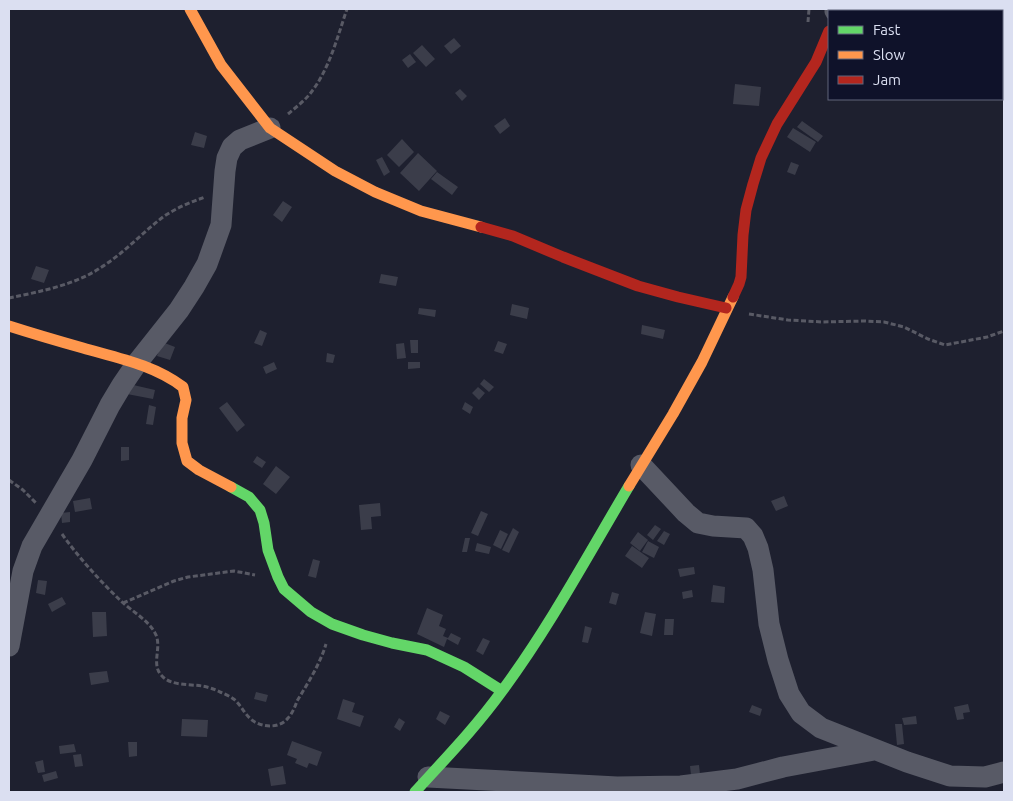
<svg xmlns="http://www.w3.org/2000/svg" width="1013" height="801" font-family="Ubuntu,sans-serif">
  <rect width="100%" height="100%" fill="#1e202f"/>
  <path fill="#3b3d4a" d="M 889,9 L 902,9 L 903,10 L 906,9 L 921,9 L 923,11 L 890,11 Z
    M 454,38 L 461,46 L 451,54 L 444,46 Z
    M 422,45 L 435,59 L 426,67 L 413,53 Z
    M 410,54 L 416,62 L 408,68 L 402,60 Z
    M 735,84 L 761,87 L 759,106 L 733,104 Z
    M 460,89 L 467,96 L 462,101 L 455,93 Z
    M 505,118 L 510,126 L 500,134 L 494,126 Z
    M 802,121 L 823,136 L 818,142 L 797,127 Z
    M 793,128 L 816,142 L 810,152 L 787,137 Z
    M 195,132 L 207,136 L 204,148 L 191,145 Z
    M 402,139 L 414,152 L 399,167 L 387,155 Z
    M 418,153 L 437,171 L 419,191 L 400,173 Z
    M 382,157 L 390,172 L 384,176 L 376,160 Z
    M 791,162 L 799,165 L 795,175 L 787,172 Z
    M 437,172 L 458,187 L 452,195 L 431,179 Z
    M 283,201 L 292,207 L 282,222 L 273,215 Z
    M 36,266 L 49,270 L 44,283 L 31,279 Z
    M 381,274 L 398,277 L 396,286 L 379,283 Z
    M 512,304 L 529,308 L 527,319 L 510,315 Z
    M 419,308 L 436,310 L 435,317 L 418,314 Z
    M 642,325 L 665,330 L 663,339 L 641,334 Z
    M 260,330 L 267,333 L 262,346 L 254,343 Z
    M 410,340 L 418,340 L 418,353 L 411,353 Z
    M 498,341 L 507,344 L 503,354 L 494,351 Z
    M 162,342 L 175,347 L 170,360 L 157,356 Z
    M 404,343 L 406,358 L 397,359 L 396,344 Z
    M 327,353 L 335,355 L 333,363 L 326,362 Z
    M 274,362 L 277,369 L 266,374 L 263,367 Z
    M 408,362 L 420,362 L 420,368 L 408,369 Z
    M 484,379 L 494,387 L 489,392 L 480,384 Z
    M 129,384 L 155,390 L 153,399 L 127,394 Z
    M 478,387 L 485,393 L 479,400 L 472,393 Z
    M 227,402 L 245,425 L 237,432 L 219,408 Z
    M 465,402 L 473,407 L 470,414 L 462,409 Z
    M 149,405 L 156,407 L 153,425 L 146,424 Z
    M 121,447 L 129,447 L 129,460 L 121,461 Z
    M 257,456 L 266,462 L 262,468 L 253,462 Z
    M 276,466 L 290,477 L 276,494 L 263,484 Z
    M 784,496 L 788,506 L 776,511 L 771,501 Z
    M 90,498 L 92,509 L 75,512 L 73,501 Z
    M 380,503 L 381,516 L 371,517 L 372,529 L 361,530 L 359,505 Z
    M 481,511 L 488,514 L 478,536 L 471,533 Z
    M 70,512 L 70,522 L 62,523 L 61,513 Z
    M 655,525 L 661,529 L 653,540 L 647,535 Z
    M 513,528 L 519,532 L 509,553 L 502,550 Z
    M 500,530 L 508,534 L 501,549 L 493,545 Z
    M 664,531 L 670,534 L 664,545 L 657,541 Z
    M 638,532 L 648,540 L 640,551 L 630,543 Z
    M 465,538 L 470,538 L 467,552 L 462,552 Z
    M 648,541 L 659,547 L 654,558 L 642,552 Z
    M 477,543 L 491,547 L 489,554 L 475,551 Z
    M 632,546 L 649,558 L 642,568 L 625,556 Z
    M 313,559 L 320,561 L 316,578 L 308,576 Z
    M 694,567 L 695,574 L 680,577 L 678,569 Z
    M 38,580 L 47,581 L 45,595 L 36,593 Z
    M 713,585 L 725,587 L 724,603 L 711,602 Z
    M 692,590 L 693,597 L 683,599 L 682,592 Z
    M 612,592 L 619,594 L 616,605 L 609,603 Z
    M 62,597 L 66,604 L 52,612 L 48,604 Z
    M 427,608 L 443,615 L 439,626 L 446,629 L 443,636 L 448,638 L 451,633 L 461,638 L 458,645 L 447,639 L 444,647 L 417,634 Z
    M 92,612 L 106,612 L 107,636 L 93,637 Z
    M 645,612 L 656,614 L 652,636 L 640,633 Z
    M 665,619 L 674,619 L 673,635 L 664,635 Z
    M 585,626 L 592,628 L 588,643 L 582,642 Z
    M 483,638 L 490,641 L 483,655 L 476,651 Z
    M 107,671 L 109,682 L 91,685 L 89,673 Z
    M 256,692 L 268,695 L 266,702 L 254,699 Z
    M 343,699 L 355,703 L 352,712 L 364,716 L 360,727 L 337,719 Z
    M 968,704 L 970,712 L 963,713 L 964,719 L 957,720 L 954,707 Z
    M 752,705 L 762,709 L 760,716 L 749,712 Z
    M 440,711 L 450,716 L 445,725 L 436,719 Z
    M 916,716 L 917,724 L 904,725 L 902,718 Z
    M 399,718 L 405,722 L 400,731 L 394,727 Z
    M 182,719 L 208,720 L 207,737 L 181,736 Z
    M 895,724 L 902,724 L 904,744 L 897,745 Z
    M 292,741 L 322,752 L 317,766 L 309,763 L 307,768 L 295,763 L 297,759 L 287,755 Z
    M 128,742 L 137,742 L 137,756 L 129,757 Z
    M 74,744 L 76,752 L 60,754 L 59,746 Z
    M 81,754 L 83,766 L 75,767 L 73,755 Z
    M 43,760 L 45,772 L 38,773 L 35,762 Z
    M 699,765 L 700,774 L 691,775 L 690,766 Z
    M 283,766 L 286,784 L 271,786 L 268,769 Z
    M 56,771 L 58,778 L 44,782 L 42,775 Z"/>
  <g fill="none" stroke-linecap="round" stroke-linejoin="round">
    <path stroke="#595a65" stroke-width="3" stroke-dasharray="5 2.5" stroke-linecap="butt" d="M 955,11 L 958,9
      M 808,22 L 809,9
      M 288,114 C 295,108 303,102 309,95 C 329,71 337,38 347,9
      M 9,298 C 38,292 75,285 100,268 C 123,254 142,233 163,217 C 176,208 191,202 205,197
      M 749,314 L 788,320 L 823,322 L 864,321 L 884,322 L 904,327 L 928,339 L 945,345 L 987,337 L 1004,331
      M 9,480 L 23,490 L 37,504
      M 62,534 C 79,558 100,581 122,602 C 132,611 149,621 155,633 C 163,647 150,664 162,676 C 171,686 189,684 202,686 C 208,687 214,689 220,692 C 225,694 232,697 236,701 C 243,708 247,719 257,723 C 267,728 281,727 288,718 C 292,714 295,707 297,701 C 308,683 320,664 326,644
      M 123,603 L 174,581 L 188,577 L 234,571 L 255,575"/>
    <path stroke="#585a66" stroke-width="21" d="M 835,11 L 836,9
      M 641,465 L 686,513 L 698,523 L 713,526 L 746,528 L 753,536 L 758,548 L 763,570 L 769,624 L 778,660 L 789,694 L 801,713 L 821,728 L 907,762 L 950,776 L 985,777 L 1004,772
      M 9,646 L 23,571 L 32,546 L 82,460 L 110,405 L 122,385 L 137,363 L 179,310 L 194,287 L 207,264 L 221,225 L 225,171 L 227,158 L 232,147 L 240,140 L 270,128
      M 428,777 L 617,787 L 681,786 L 737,779 L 783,767 L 874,750"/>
    <path stroke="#63d668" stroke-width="11" d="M 231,487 L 249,497 L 260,510 L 264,523 L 268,550 L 278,577 L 284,589 L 311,612 L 332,624 L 363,635 L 392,643 L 427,650 L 464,667 L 502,691
      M 415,792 C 445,759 476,727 502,691 C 550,626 588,555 629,486"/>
    <path stroke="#ff974d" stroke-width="11" d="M 190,9 L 221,65 L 270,128 L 335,171 L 375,192 L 421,211 L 481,227
      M 9,326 C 34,334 58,341 83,348 C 118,358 154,365 183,387 L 186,400 L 182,418 L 182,443 L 187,461 L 199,470 L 231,487
      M 629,486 L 673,414 L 702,362 L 733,297"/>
    <path stroke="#b3261e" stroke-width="11" d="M 481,227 L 513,236 L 563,257 L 638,286 L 678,297 L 726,308
      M 733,297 L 739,284 L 741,277 L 743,235 L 746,210 L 753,184 L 761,158 L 777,124 L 816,62 L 829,31"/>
  </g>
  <rect width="1013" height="801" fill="none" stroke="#dbdff1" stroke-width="20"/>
  <rect x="828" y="10" width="175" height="90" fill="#0f122a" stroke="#61647a"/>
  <rect x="838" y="26" width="25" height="8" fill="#63d668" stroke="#61647a"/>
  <text x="873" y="35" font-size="15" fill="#dbdff1">Fast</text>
  <rect x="838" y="51" width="25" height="8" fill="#ff974d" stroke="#61647a"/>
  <text x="873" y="60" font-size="15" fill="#dbdff1">Slow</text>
  <rect x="838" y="76" width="25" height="8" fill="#b3261e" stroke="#61647a"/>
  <text x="873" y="85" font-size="15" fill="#dbdff1">Jam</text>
</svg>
